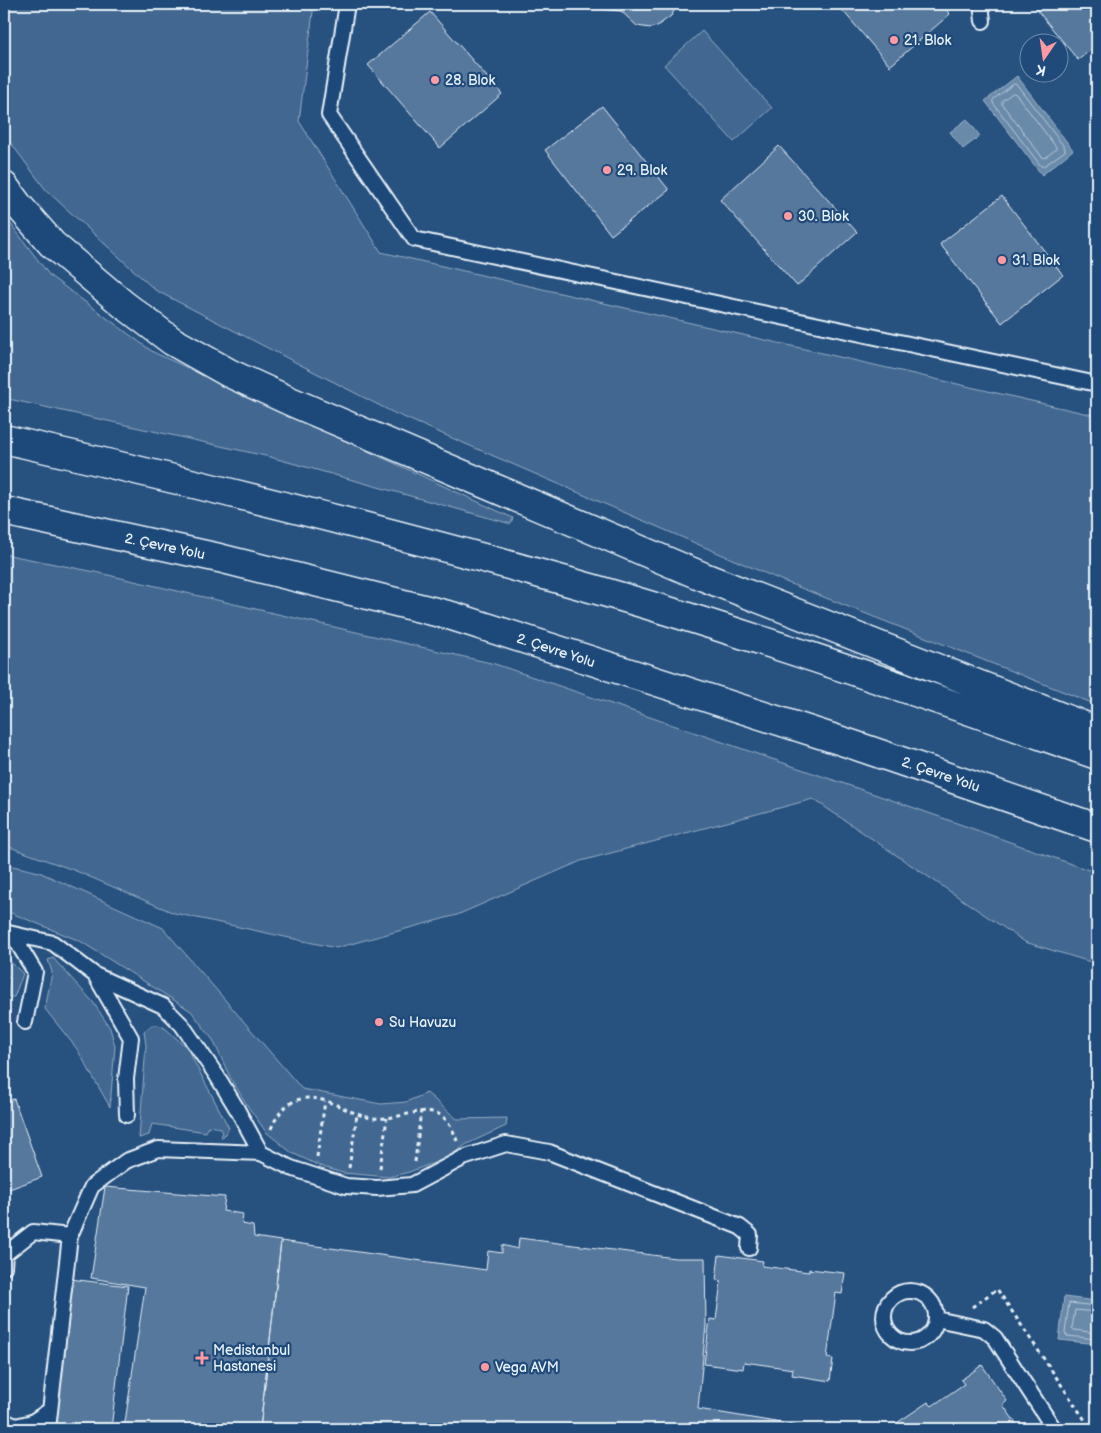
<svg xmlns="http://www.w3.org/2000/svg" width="1101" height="1433" font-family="'Balsamiq Sans',sans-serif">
  <rect width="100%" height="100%" fill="#27517f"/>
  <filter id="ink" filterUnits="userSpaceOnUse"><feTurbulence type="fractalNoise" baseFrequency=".02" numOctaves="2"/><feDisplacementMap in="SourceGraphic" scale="10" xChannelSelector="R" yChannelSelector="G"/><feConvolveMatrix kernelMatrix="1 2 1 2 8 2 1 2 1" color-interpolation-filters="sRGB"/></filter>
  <g filter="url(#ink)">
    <path fill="#436891" stroke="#96acc4" d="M 4,4 L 314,4 L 299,121 L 381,252 L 1097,416 L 1097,705 L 783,581 L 394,413 L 155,290 L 46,190 L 4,134 Z
      M 702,31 L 772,108 L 734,142 L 664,65 Z
      M 4,215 L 50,276 L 153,352 L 513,518 L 511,524 L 270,457 L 4,398 Z
      M 4,554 L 95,572 L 495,664 L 909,806 L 1097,873 L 1097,964 L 1025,942 L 813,799 L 581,861 L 457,915 L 336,948 L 174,913 L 76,871 L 4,845 Z
      M 4,864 L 39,872 L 163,928 L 302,1089 L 381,1104 L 406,1102 L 427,1093 L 457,1119 L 507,1118 L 506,1126 L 467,1144 L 447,1158 L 409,1172 L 389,1177 L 343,1173 L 320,1166 L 292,1153 L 266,1132 L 249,1108 L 231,1079 L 213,1040 L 191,1011 L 80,941 L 4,910 Z
      M 53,958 L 93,1002 L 110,1028 L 115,1046 L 110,1107 L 77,1049 L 45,1009 L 52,972 L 48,960 Z
      M 4,959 L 11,962 L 23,974 L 14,997 L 8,997 L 10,978 L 4,977 Z
      M 152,1025 L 158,1025 L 165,1028 L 187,1048 L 229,1128 L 222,1138 L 221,1128 L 208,1126 L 206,1132 L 152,1124 L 149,1135 L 139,1138 L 146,1046 L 144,1031 Z"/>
    <path fill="#6b8aaa" stroke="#9db3c9" d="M 1017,76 L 1073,150 L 1042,175 L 985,101 Z
      M 967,119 L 980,136 L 963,149 L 950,132 Z
      M 1064,1297 L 1097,1301 L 1097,1344 L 1059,1340 Z"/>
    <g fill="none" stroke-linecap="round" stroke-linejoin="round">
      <path stroke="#b6c8d9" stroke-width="1" d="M 1014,84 L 1017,85 L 1065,148 L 1065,151 L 1044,166 L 1041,166 L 993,103 L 993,100 Z
        M 1013,93 L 1016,94 L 1056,147 L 1056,149 L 1045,158 L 1042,157 L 1002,104 L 1002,101 Z
        M 1097,1306 L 1069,1303 L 1065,1333 L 1067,1336 L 1097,1339
        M 1097,1312 L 1075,1310 L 1072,1328 L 1074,1330 L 1097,1333"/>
    </g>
    <path fill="#57789d" stroke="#e8f1f8" d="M 578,4 L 678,4 L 671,16 L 657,26 L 650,28 L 637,26 L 621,11 L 577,7 Z
      M 837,4 L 941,4 L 950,14 L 890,66 Z
      M 1032,4 L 1097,4 L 1097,45 L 1078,60 Z
      M 430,12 L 502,94 L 440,148 L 368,65 Z
      M 602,106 L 669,190 L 611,235 L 545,150 Z
      M 779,146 L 857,232 L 797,286 L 720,200 Z
      M 1002,196 L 1063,275 L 1002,323 L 940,244 Z
      M 14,1099 L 42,1177 L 4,1191 L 4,1102 Z
      M 105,1187 L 225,1197 L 223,1211 L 243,1214 L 242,1224 L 253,1226 L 254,1237 L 281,1241 L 260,1429 L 124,1429 L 145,1287 L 91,1278 Z
      M 519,1238 L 675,1258 L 705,1258 L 706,1325 L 698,1409 L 817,1429 L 260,1429 L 281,1241 L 486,1270 L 488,1251 L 502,1253 L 502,1245 L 518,1249 Z
      M 719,1255 L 763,1261 L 762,1266 L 809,1272 L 809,1269 L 845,1273 L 842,1294 L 836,1293 L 827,1358 L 833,1359 L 830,1381 L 792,1375 L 793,1369 L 744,1362 L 743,1369 L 704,1364 L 710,1319 L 716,1320 L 721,1281 L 716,1280 Z
      M 70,1279 L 128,1286 L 111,1429 L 52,1429 Z
      M 982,1365 L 1007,1401 L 1003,1405 L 1020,1429 L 892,1429 L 891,1427 L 928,1402 L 932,1406 L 964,1384 L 961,1380 Z"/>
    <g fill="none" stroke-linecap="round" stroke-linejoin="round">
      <g stroke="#e8f1f8" stroke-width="18">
        <path id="service" d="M 347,4 L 329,115 L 414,239 L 1097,384
          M 981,4 L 983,21
          M 4,932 L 53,943 L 95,975 L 163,1006 L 182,1025 L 217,1076 L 237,1109 L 261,1153
          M 12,934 L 35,972 L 25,1022
          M 95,975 L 131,1038 L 126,1079 L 127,1115
          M 4,1267 L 5,1254 L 33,1232 L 70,1236
          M884 1317a26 26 0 1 1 52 0a26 26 0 1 1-52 0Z
          M 936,1319 L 984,1329 L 995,1338 L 1054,1429
          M 4,1421 L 16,1426 L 32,1422 L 50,1410
          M 48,1429 L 70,1236 L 92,1186 L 126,1161 L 158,1149 L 261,1153 L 291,1168 L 346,1186 L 377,1188 L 412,1185 L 463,1158 L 506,1144 L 549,1152 L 740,1227 L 750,1235 L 749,1248"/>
      </g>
      <g stroke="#e8f1f8" stroke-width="31">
        <path id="motorway" d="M 4,186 L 18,205 L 52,244 L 123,304 L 172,341 L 229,373 L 292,402 L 704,577 L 1097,731
          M 4,439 C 186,481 368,525 548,576 C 733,627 916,692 1097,755
          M 4,511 L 219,558 L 452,616 L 851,744 L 1097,828"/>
      </g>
      <path stroke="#e8f1f8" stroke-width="3" stroke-dasharray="4 4" stroke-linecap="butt" d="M 271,1129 C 281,1104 299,1092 326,1101 C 342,1106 356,1116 373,1118 C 409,1122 440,1089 457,1141
        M 317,1157 L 325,1101
        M 415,1162 L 421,1110
        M 349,1168 L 357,1115
        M 380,1168 L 387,1118
        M 972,1307 L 997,1289 L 1091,1429"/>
      <use href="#service" stroke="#1f4a7a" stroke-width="14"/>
      <use href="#motorway" stroke="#1f4a7a" stroke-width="28"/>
    </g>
  </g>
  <g fill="#ff9aa2" stroke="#1f4a7a" stroke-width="2">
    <circle cx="894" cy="40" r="5"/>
    <circle cx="435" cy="80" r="5"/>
    <circle cx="607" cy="170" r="5"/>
    <circle cx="788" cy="216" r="5"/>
    <circle cx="1002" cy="260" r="5"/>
    <circle cx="379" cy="1022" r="5"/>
    <path d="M199.5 1350.5h5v5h5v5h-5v5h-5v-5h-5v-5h5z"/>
    <circle cx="485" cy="1367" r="5"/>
  </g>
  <g text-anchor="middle" stroke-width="4.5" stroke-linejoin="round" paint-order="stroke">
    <g font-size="14" fill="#e8f1f8" stroke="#1f4a7a" text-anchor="start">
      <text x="904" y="45">21. Blok</text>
      <text x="445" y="85">28. Blok</text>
      <text x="617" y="175">29. Blok</text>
      <text x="798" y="221">30. Blok</text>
      <text x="1012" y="265">31. Blok</text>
      <text x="389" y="1027">Su Havuzu</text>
      <text x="213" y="1355">Medistanbul<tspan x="213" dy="16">Hastanesi</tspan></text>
      <text x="495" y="1372">Vega AVM</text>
    </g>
    <g font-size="14" fill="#e8f1f8" stroke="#1f4a7a">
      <text transform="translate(165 546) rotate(12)" y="5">2. Çevre Yolu</text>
      <text transform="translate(556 650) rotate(18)" y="5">2. Çevre Yolu</text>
      <text transform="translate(941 774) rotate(19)" y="5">2. Çevre Yolu</text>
    </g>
  </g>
  <rect width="1101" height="1433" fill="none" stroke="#1f4a7a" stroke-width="20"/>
  <rect x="10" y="10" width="1081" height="1413" fill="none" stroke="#e8f1f8" stroke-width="2" filter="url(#ink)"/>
  <g transform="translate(1044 58) rotate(193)"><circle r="24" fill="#1f4a7a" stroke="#6f8dac"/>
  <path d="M0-4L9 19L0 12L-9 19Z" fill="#ff9aa2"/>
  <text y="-8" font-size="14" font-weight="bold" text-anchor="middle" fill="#e8f1f8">K</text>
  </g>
</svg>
